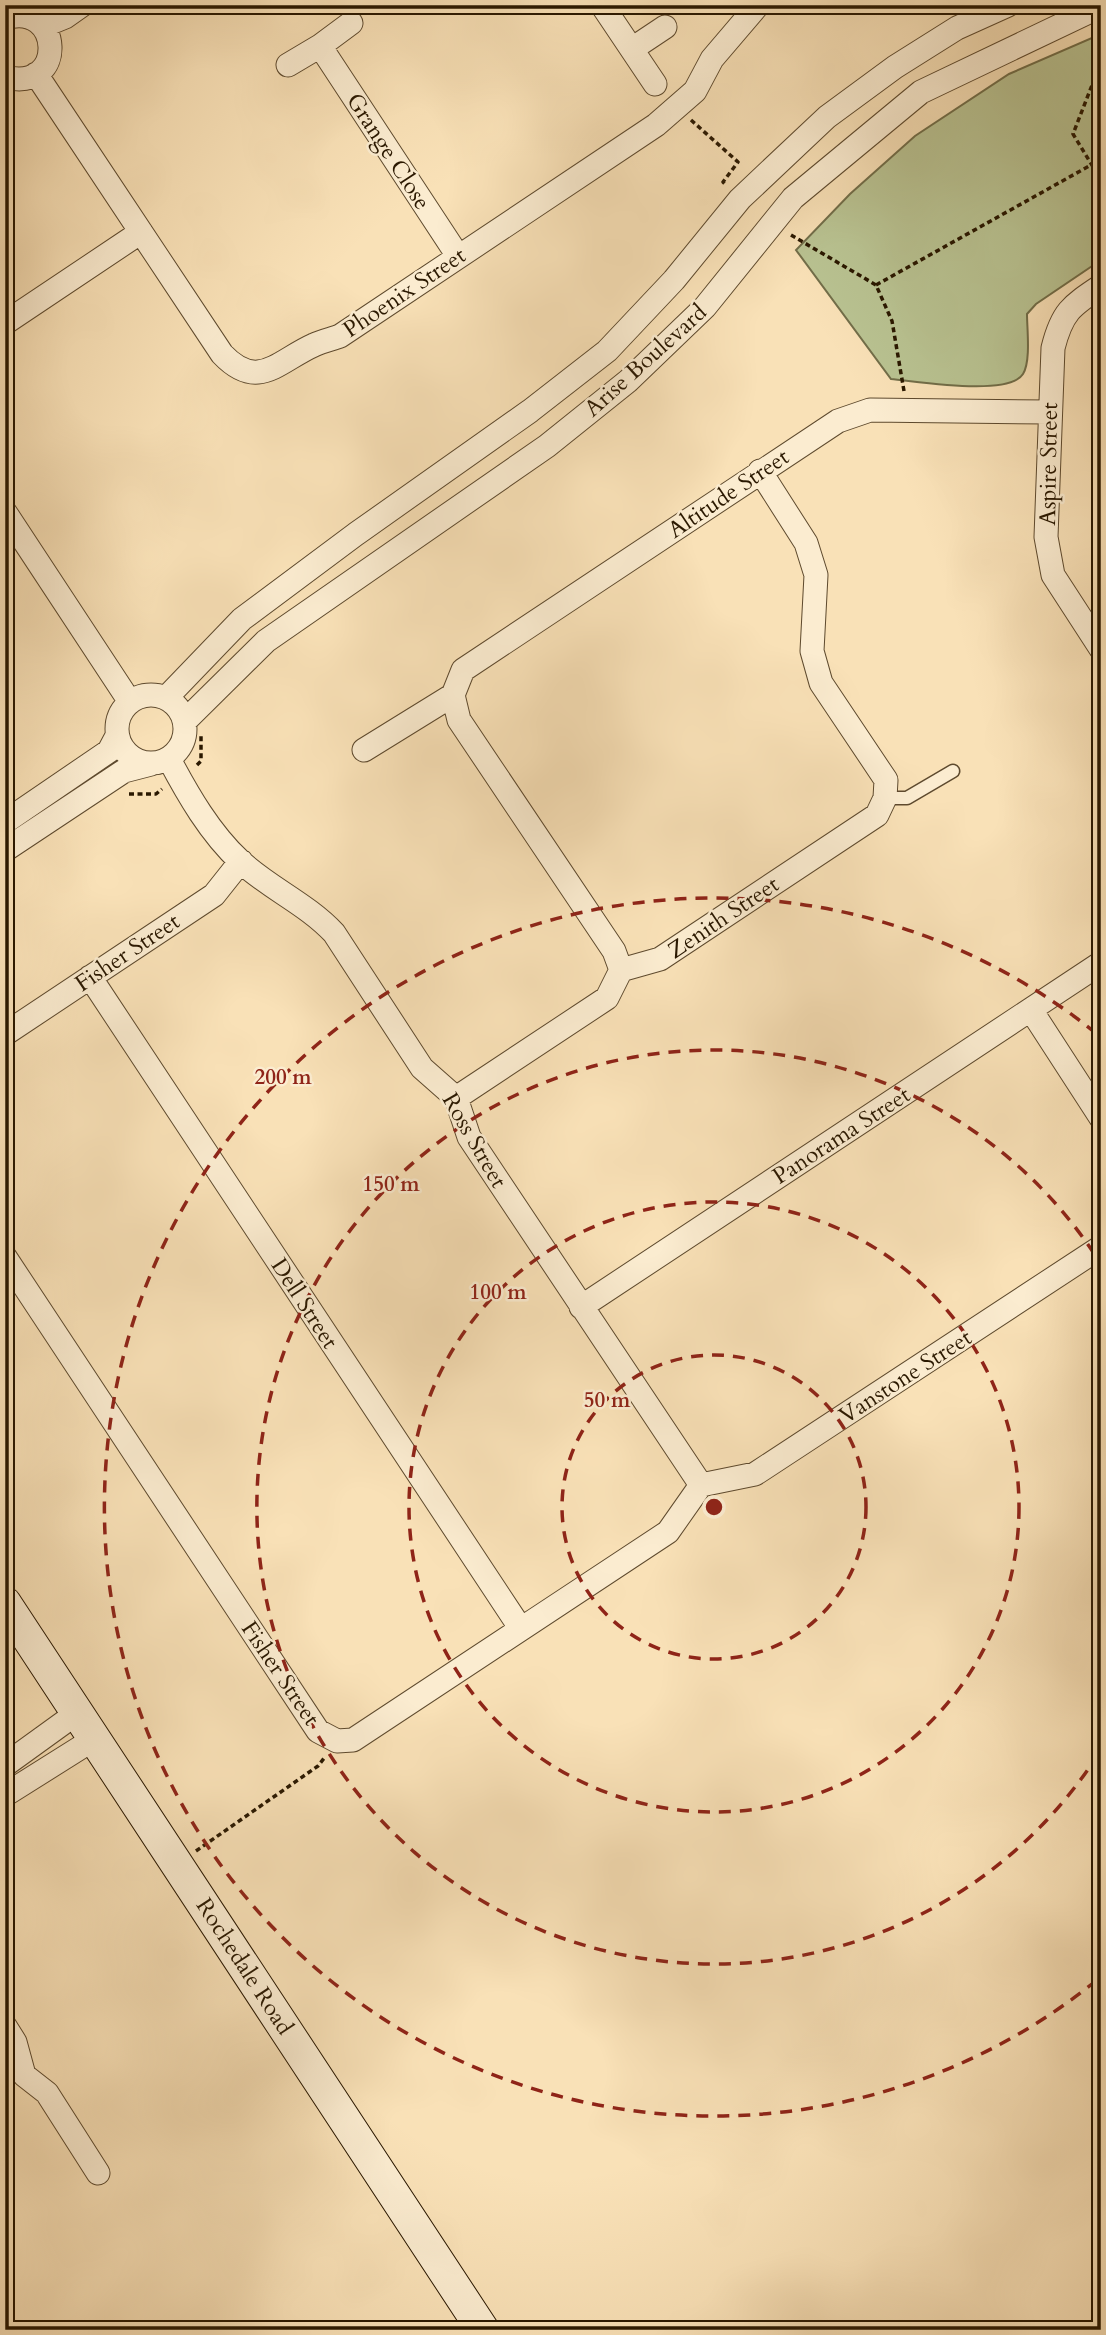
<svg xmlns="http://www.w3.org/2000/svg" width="1106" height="2335" font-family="Cardo,serif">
  <rect width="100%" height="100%" fill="#f9e1b7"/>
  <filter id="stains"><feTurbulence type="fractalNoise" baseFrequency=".00286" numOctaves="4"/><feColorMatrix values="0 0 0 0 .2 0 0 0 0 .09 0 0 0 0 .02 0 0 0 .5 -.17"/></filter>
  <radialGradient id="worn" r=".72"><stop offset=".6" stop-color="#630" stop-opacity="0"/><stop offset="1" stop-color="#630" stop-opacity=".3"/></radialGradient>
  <path fill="#b9c392" stroke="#726e49" stroke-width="2" d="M 1101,34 L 1101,260 L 1036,304 L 1027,314 C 1027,329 1031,361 1023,374 C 1009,397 916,381 891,379 L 796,250 L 850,194 L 915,136 L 1009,74 Z"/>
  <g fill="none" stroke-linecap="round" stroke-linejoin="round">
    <g stroke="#5e4a2e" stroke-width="15">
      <path id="service" d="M 885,798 L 907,798 L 953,771"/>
    </g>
    <g stroke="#5e4a2e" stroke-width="25">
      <path id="minor" d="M 602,5 L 655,84
        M 5,18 C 62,0 68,93 5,77
        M 43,26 L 65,17 L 82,5
        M 320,46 L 458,256
        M 632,49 L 665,27
        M 288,65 L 320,46 L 351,23
        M 36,74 L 222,354 C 258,392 278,361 314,345 C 322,341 332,339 340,336 L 656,125 L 695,91 L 712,59 L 758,5
        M 1101,286 C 1071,306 1062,312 1053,348 L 1046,537 L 1053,575 L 1101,649
        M 5,323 L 141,232
        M 5,512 L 130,702
        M117 729a34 34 0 1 1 68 0a34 34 0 1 1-68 0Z
        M 166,698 L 242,619 L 356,534 L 530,411 L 607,351 L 674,280 L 740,199 L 827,117 L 895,67 L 957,28 L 1008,5
        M 185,721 L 266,641 L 547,446 L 628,381 L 705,307 L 793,198 L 921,92 L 1101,6
        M 364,750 L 453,695
        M 169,759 C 188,795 210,833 240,861 C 269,888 307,904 334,933 L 422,1068 L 456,1098 L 469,1137 L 701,1485
        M 5,822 L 109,751 L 117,736
        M 5,850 L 124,771 L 151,764
        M 621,970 L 614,951 L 459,720 L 453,695 L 463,670 L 838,421 L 870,410 L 1049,412
        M 90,977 L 521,1629
        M 1031,1010 L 1101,1118
        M 5,1034 L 214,895 L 241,861
        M 456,1098 L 607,998 L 621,970 L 660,959 L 877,815 L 885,798 L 886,780 L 821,683 L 812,651 L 816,575 L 806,543 L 760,471
        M 5,1257 L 318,1731 L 337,1741 L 353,1740 L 668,1532 L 701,1485
        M 581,1307 L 1101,963
        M 701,1485 L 755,1474 L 1101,1247
        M 5,1765 L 77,1713
        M 5,1795 L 94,1739
        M 5,2026 L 15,2042 L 24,2075 L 47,2093 L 98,2173"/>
    </g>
    <g stroke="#2a1800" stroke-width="34">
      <path id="secondary" d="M 5,1603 L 483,2330"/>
    </g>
    <path stroke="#2a1800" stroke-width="3.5" stroke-dasharray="5 3.5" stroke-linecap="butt" d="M 1101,62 L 1073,134 L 1101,180
      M 691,120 L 738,162 L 723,182 L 725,184
      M 791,235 L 876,285 L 892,321 L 904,391
      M 876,285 L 1091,165
      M 197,765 L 201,761 L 201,736
      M 129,794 L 156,794 L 162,789
      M 196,1851 L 318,1766 L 325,1757"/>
    <use href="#service" stroke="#fbecd0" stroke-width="12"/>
    <use href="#minor" stroke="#fbecd0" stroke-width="23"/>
    <use href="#secondary" stroke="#fbecd0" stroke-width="32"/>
  </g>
  <g fill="none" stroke="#8f2418" stroke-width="3.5" stroke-dasharray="12 9">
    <circle cx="714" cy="1507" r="152"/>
    <circle cx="714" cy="1507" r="305"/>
    <path d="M1099 1753A457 457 0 1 1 1099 1261"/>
    <path d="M1097 1980A609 609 0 1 1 1097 1034"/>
  </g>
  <g text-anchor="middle" stroke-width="5" stroke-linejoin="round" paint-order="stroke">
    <g font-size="23" fill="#2a1800" stroke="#fbecd0">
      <text transform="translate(389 151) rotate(57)" y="8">Grange Close</text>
      <text transform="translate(404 292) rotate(-34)" y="8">Phoenix Street</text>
      <text transform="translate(645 360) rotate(-42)" y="8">Arise Boulevard</text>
      <text transform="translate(1048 464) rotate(-89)" y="8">Aspire Street</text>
      <text transform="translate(728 493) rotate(-34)" y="8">Altitude Street</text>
      <text transform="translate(723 917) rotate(-34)" y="8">Zenith Street</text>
      <text transform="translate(127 952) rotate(-34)" y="8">Fisher Street</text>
      <text transform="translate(841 1135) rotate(-33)" y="8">Panorama Street</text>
      <text transform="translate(475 1140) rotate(60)" y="8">Ross Street</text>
      <text transform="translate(305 1303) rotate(57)" y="8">Dell Street</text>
      <text transform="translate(905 1376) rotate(-33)" y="8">Vanstone Street</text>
      <text transform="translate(281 1673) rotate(56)" y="8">Fisher Street</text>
      <text transform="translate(245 1966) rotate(57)" y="8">Rochedale Road</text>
    </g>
  </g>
  <circle cx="714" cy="1507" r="10" fill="#8f2418" stroke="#fbecd0" stroke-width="3.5"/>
  <g font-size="21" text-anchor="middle" font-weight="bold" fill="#8f2418" stroke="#fbecd0" stroke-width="5" stroke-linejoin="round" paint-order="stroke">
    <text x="283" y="1084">200 m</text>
    <text x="391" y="1191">150 m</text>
    <text x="498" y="1299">100 m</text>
    <text x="607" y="1407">50 m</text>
  </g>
  <rect width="1106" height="2335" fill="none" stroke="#f9e1b7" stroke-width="28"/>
  <rect x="7" y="7" width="1092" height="2321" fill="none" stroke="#2a1800" stroke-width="3.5"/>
  <rect x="14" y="14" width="1078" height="2307" fill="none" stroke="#2a1800" stroke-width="2"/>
  <rect width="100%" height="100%" filter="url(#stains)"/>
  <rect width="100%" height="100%" fill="url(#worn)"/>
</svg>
